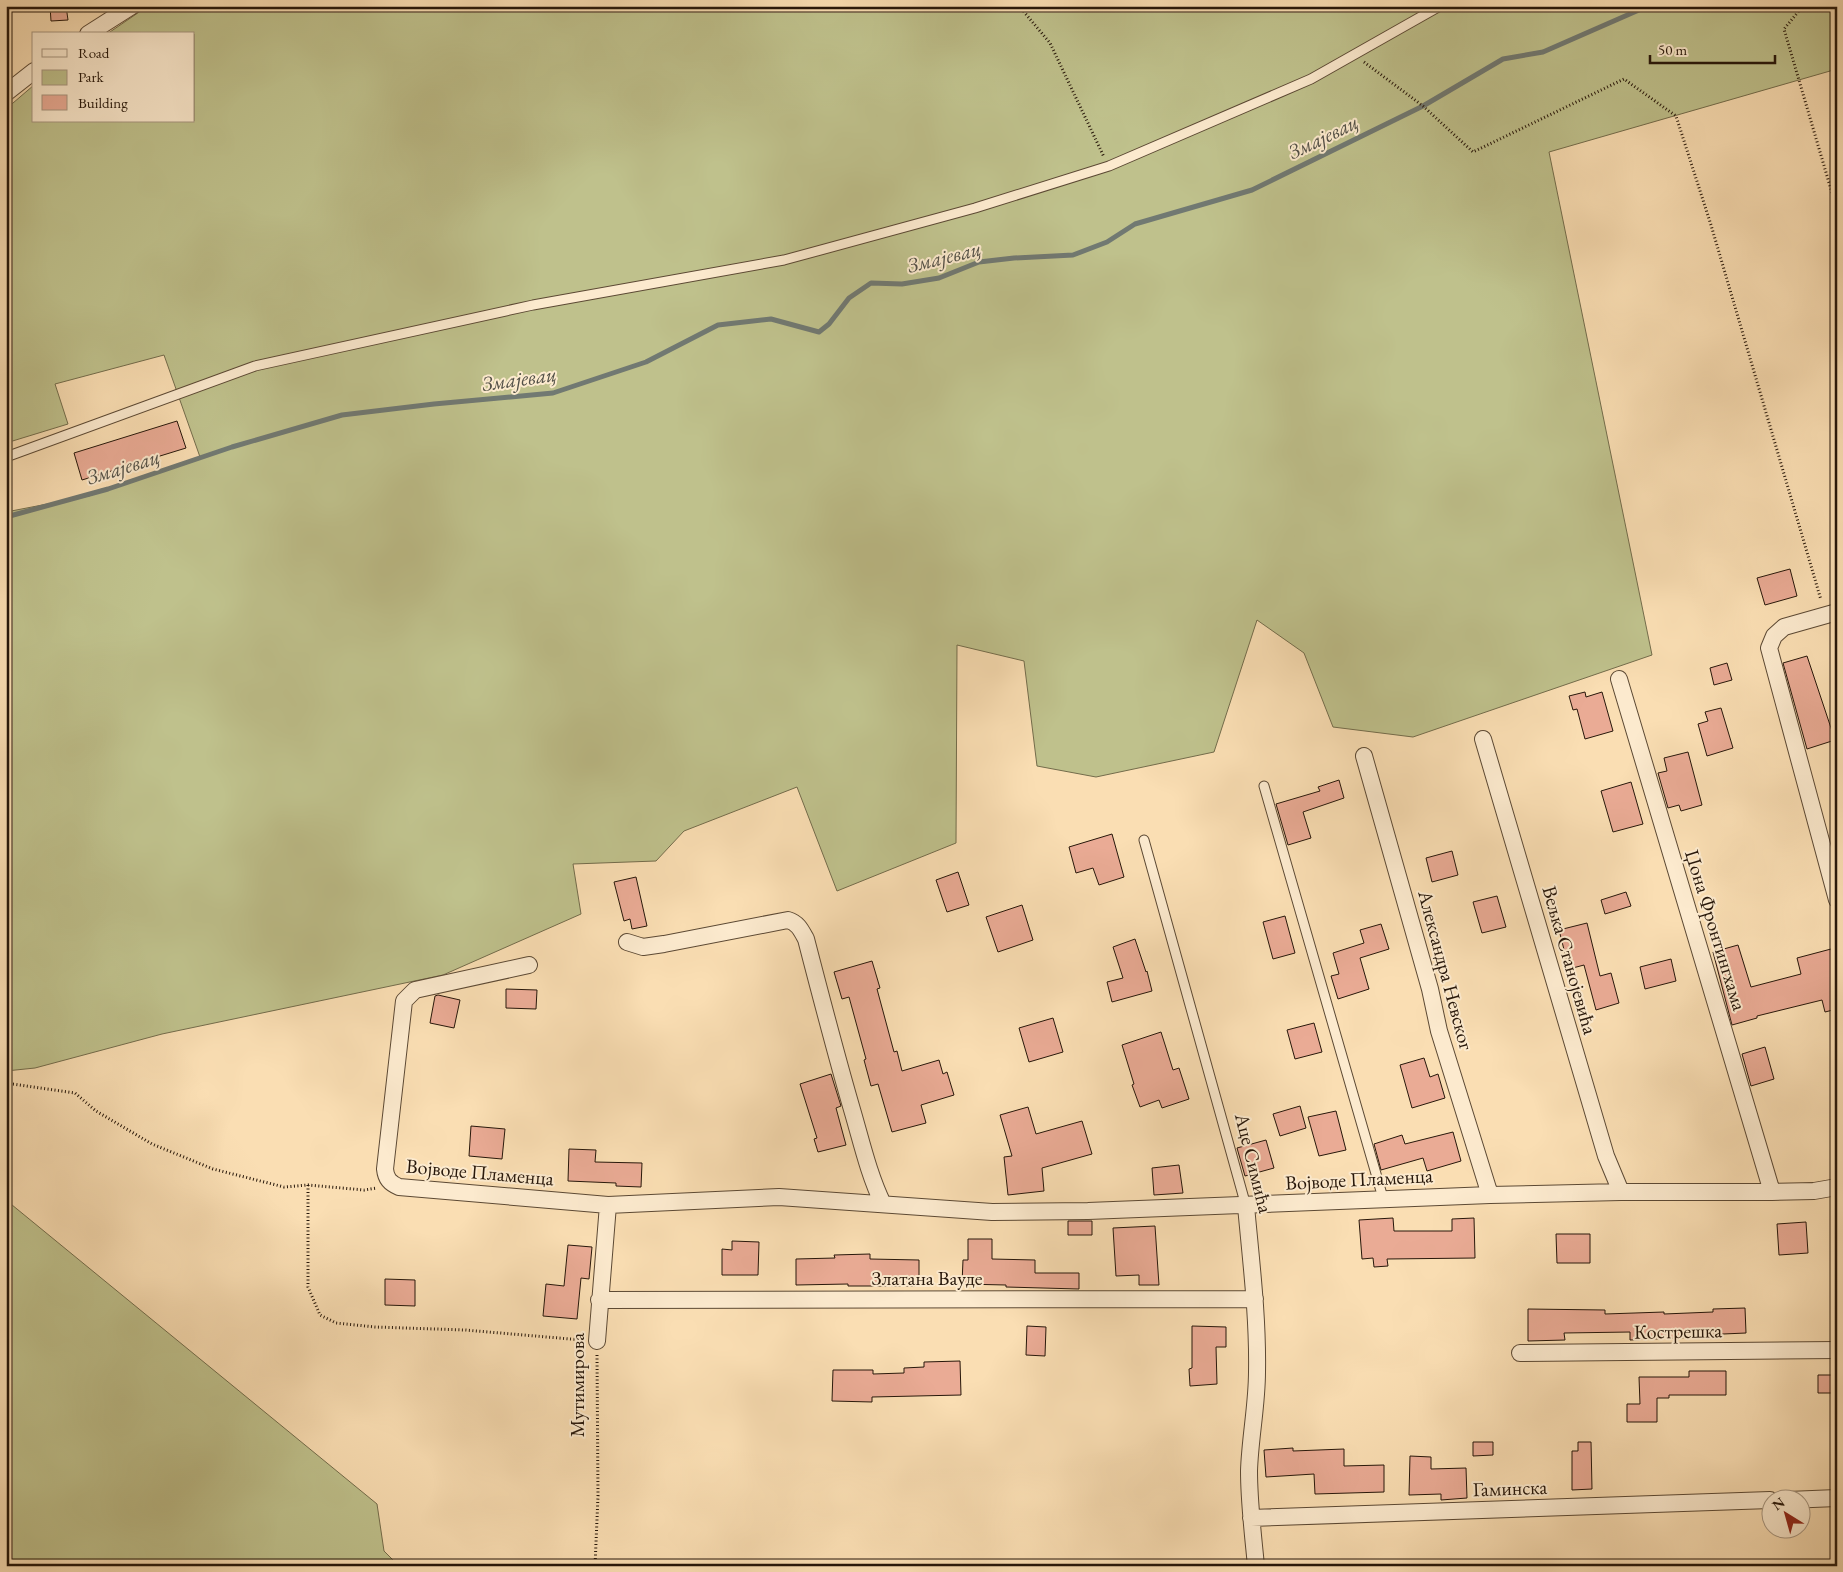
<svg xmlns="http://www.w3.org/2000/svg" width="1843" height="1572" font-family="'EB Garamond',serif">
  <rect width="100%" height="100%" fill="#fadeb3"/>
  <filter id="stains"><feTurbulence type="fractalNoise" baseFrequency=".004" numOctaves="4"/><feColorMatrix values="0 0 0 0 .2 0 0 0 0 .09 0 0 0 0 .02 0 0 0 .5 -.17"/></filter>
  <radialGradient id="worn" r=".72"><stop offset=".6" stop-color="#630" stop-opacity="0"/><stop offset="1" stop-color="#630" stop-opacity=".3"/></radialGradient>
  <path fill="#bfc18c" stroke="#736c4b" d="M 148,6 L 1837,6 L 1837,69 L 1549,152 L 1652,655 L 1413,737 L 1333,727 L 1304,653 L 1257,620 L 1214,752 L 1096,777 L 1037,766 L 1024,661 L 957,645 L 956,843 L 837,891 L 797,787 L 684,831 L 656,861 L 573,864 L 581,914 L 443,975 L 162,1034 L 35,1068 L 6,1071 L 6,512 L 89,496 L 200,457 L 164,355 L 55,384 L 68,424 L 6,443 L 6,109 L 34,85 L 34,121 L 194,121 L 194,34 L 107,34 Z
    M 6,1200 L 377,1504 L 384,1551 L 399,1566 L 322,1566 L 318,1561 L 306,1566 L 6,1566 Z"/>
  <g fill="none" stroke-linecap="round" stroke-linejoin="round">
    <path stroke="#717972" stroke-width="5" d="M 6,517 L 108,489 L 232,447 L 342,415 L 434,404 L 553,393 L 646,362 L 718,325 L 771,319 L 819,332 L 829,324 L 849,298 L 871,283 L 902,284 L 939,278 L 979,262 L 1014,258 L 1073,255 L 1107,242 L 1135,224 L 1252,190 L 1423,106 L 1503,59 L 1543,52 L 1648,6"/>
  </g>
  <path fill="#eaab95" stroke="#27170a" d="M 50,6 L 66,6 L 68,20 L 51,21 Z
    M 177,421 L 186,448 L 82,480 L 74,453 Z
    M 1790,569 L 1797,596 L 1765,605 L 1757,578 Z
    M 1807,656 L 1835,740 L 1807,749 L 1783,663 Z
    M 1727,663 L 1732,680 L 1714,685 L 1710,668 Z
    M 1585,692 L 1586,697 L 1602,692 L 1613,731 L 1585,739 L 1577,709 L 1573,710 L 1569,696 Z
    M 1721,708 L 1733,748 L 1707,756 L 1698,724 L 1708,721 L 1705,712 Z
    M 1688,752 L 1702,805 L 1681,811 L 1679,805 L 1668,808 L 1658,773 L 1667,771 L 1664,758 Z
    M 1339,780 L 1344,798 L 1303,812 L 1311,838 L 1288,845 L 1276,804 L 1320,791 L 1318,787 Z
    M 1631,782 L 1643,824 L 1613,832 L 1601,791 Z
    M 1112,834 L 1124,877 L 1099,885 L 1093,868 L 1076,873 L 1069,847 Z
    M 1452,851 L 1458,875 L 1432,882 L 1426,858 Z
    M 958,872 L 969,905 L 947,912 L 936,880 Z
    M 636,877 L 647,926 L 632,929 L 630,919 L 624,921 L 614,882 Z
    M 1626,892 L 1631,906 L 1605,914 L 1601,900 Z
    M 1497,896 L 1506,927 L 1482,933 L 1473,902 Z
    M 1022,905 L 1033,940 L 998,952 L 986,917 Z
    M 1285,916 L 1295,953 L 1273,959 L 1263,922 Z
    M 1587,923 L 1600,976 L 1611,973 L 1619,1003 L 1596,1010 L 1584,965 L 1569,969 L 1559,930 Z
    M 1381,924 L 1389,949 L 1360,958 L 1369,989 L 1338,999 L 1331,976 L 1339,974 L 1333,953 L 1364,943 L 1360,930 Z
    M 1135,939 L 1146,972 L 1147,971 L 1152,991 L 1112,1002 L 1107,982 L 1123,978 L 1113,947 Z
    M 1738,945 L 1751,987 L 1801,974 L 1797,958 L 1831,949 L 1837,971 L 1837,1009 L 1825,1012 L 1822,1000 L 1757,1016 L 1757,1018 L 1732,1025 L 1713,952 Z
    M 1671,959 L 1676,981 L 1645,989 L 1640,967 Z
    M 872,961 L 880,988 L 877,989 L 894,1052 L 897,1051 L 902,1071 L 939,1060 L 943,1074 L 947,1072 L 954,1095 L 921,1105 L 926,1123 L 892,1132 L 878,1084 L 871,1086 L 864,1060 L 866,1059 L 849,997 L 842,999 L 834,972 Z
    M 506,989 L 537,990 L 536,1009 L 506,1008 Z
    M 438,995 L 460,1000 L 454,1028 L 430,1023 L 435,996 Z
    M 1053,1018 L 1063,1052 L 1029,1062 L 1019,1028 Z
    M 1314,1023 L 1322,1052 L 1295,1059 L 1287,1030 Z
    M 1161,1032 L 1173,1070 L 1179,1068 L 1189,1099 L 1162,1108 L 1159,1100 L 1140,1107 L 1132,1085 L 1134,1084 L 1122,1045 Z
    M 1765,1047 L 1774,1079 L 1751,1086 L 1742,1054 Z
    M 1424,1058 L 1430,1077 L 1438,1074 L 1445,1098 L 1412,1108 L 1400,1065 Z
    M 831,1074 L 841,1106 L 836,1108 L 846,1145 L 818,1152 L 814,1139 L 817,1138 L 800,1084 Z
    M 1300,1106 L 1306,1128 L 1280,1136 L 1273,1114 Z
    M 1028,1107 L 1036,1134 L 1082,1121 L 1092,1154 L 1042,1168 L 1044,1191 L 1008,1195 L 1004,1157 L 1012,1156 L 1000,1115 Z
    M 1336,1111 L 1346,1150 L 1319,1156 L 1308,1117 Z
    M 471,1126 L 505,1129 L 502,1159 L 469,1156 Z
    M 1453,1132 L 1461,1161 L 1427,1171 L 1423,1158 L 1381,1170 L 1374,1144 L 1402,1135 L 1405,1144 Z
    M 1266,1140 L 1274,1168 L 1245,1176 L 1237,1148 Z
    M 569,1149 L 596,1150 L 595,1162 L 642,1163 L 641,1187 L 616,1186 L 616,1183 L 568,1181 Z
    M 1179,1165 L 1183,1193 L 1154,1195 L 1152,1168 Z
    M 1393,1218 L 1394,1231 L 1452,1231 L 1452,1219 L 1474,1218 L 1475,1258 L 1387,1259 L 1388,1266 L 1374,1267 L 1373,1258 L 1362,1259 L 1359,1220 Z
    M 1068,1221 L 1092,1221 L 1092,1235 L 1068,1235 Z
    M 1806,1222 L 1808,1253 L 1779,1255 L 1777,1224 Z
    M 1155,1226 L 1159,1285 L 1139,1285 L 1139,1275 L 1116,1276 L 1113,1228 Z
    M 1556,1234 L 1590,1234 L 1590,1263 L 1557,1263 Z
    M 968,1239 L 992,1239 L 992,1259 L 1035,1260 L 1035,1273 L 1079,1273 L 1079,1289 L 1006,1287 L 1006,1285 L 962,1284 L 963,1260 L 968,1260 Z
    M 732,1241 L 759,1242 L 758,1275 L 722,1275 L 722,1249 L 732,1250 Z
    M 568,1245 L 592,1247 L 589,1279 L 581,1278 L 577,1319 L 543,1316 L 546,1284 L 564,1286 Z
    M 870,1254 L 870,1259 L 919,1260 L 919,1286 L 848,1286 L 848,1284 L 796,1285 L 796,1259 L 835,1258 L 834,1255 Z
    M 385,1279 L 415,1280 L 415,1306 L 385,1305 Z
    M 1745,1308 L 1746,1333 L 1700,1335 L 1700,1337 L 1630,1340 L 1630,1332 L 1564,1333 L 1565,1340 L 1528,1341 L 1528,1309 L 1605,1310 L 1605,1314 L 1664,1312 L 1664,1314 L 1713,1312 L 1713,1309 Z
    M 1027,1326 L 1046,1327 L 1045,1356 L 1026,1355 Z
    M 1192,1326 L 1226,1327 L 1226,1347 L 1216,1347 L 1217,1384 L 1190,1386 L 1189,1369 L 1192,1368 Z
    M 960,1361 L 961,1395 L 872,1397 L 872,1402 L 832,1401 L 833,1370 L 873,1370 L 873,1374 L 904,1373 L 904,1368 L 924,1367 L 924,1362 Z
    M 1689,1371 L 1726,1371 L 1726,1395 L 1669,1395 L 1669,1398 L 1657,1398 L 1657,1422 L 1627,1422 L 1627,1404 L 1640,1404 L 1639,1377 L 1689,1377 Z
    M 1818,1375 L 1837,1375 L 1837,1393 L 1818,1393 Z
    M 1473,1442 L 1493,1442 L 1493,1455 L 1473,1456 Z
    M 1578,1442 L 1591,1442 L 1592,1489 L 1572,1490 L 1572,1451 L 1578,1451 Z
    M 1293,1448 L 1293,1451 L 1344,1449 L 1344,1466 L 1384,1465 L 1384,1492 L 1315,1494 L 1314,1474 L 1266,1477 L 1264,1450 Z
    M 1410,1456 L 1431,1457 L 1431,1469 L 1466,1468 L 1467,1498 L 1441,1500 L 1441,1494 L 1409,1495 Z"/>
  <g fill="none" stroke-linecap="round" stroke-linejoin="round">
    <g stroke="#5c4934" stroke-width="11">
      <path id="service" d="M 6,457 L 255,366 L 533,305 L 784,260 L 975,208 L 1109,166 L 1311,79 L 1440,6
        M 1264,786 L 1383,1198
        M 1144,840 L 1246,1206"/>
    </g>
    <g stroke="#5c4934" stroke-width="18">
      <path id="minor" d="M 88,34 L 132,6
        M 6,93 L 34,71
        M 1837,612 L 1784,627 L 1774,636 L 1769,648 L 1837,900
        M 1619,679 L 1772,1192
        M 1483,739 L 1606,1156 L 1621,1192
        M 1364,756 L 1430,989 L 1439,1031 L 1490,1195
        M 627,942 L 643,947 L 664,944 L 788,920 C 798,923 801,930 806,939 C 821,997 836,1055 853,1113 C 862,1144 869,1175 883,1204
        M 529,965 L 415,990 L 404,1001 L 385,1169 C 386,1179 390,1183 399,1187 L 608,1205 L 779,1197 L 992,1212 L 1088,1211 L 1490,1195 L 1621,1192 L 1772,1192 L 1814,1191 L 1837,1187
        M 1246,1206 C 1251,1261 1258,1317 1257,1372 C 1257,1405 1250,1438 1249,1471 C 1249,1503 1253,1534 1256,1566
        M 599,1300 L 1255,1299
        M 597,1341 L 608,1205
        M 1520,1353 L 1837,1350
        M 1788,1500 L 1837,1498
        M 1251,1518 L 1770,1500"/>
    </g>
    <path stroke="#27170a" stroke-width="3" stroke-dasharray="1 2.5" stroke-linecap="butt" d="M 1019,6 L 1050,43 L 1104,157
      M 1803,6 L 1784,29 L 1837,210
      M 1364,62 L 1423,106 L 1473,152 L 1624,79 L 1676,116 L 1711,225 L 1821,600
      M 6,1083 L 75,1093 L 96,1111 L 152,1144 L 213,1169 L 284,1187 L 308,1185 L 364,1190 L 377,1188
      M 308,1185 L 308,1287 L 320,1315 L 336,1323 L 375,1327 L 465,1330 L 582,1340
      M 595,1566 L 598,1496 L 597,1355"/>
    <use href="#service" stroke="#fceace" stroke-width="9"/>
    <use href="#minor" stroke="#fceace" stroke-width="16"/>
  </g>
  <g text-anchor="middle" stroke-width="4" stroke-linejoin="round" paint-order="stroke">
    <g font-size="20" fill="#27170a" stroke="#fceace">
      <text transform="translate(1716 930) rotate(73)" y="7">Џона Фронтингхама</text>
      <text transform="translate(1570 960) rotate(74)" y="7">Вељка Станојевића</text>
      <text transform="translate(1446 970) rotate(75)" y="7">Александра Невског</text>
      <text transform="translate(1254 1163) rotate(76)" y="7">Аце Симића</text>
      <text transform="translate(480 1172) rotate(5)" y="7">Војводе Пламенца</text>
      <text transform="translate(1359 1179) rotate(-3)" y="7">Војводе Пламенца</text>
      <text x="927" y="1285">Златана Вауде</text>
      <text transform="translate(1678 1331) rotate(-1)" y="7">Кострешка</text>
      <text transform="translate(577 1385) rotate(-90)" y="7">Мутимирова</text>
      <text transform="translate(1510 1488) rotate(-2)" y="7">Гаминска</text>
    </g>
    <g font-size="21" font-style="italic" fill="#525047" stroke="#fceace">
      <text transform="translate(1323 137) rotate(-26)" y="7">Змајевац</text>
      <text transform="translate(944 257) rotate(-14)" y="7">Змајевац</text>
      <text transform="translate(519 379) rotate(-8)" y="7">Змајевац</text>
      <text transform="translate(123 467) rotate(-17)" y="7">Змајевац</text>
    </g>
  </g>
  <rect width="1843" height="1572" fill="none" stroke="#fadeb3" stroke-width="25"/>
  <rect x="8" y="8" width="1828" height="1557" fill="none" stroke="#27170a" stroke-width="2.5"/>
  <rect x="12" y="12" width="1818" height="1547" fill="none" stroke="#27170a"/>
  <rect x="32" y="32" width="162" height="90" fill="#fceace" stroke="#a79680"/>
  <rect x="42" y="49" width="25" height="8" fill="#fceace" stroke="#a79680"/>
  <text x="78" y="58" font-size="15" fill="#27170a">Road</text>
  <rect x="42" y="70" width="25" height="15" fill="#bfc18c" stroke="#a79680"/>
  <text x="78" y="82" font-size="15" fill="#27170a">Park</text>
  <rect x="42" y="95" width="25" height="15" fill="#eaab95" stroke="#a79680"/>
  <text x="78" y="108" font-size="15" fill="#27170a">Building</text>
  <g transform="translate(1786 1514) rotate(323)"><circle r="24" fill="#fceace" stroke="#a79680"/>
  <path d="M0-4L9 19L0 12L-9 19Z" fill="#8f2418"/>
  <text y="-8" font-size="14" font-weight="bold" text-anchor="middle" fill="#27170a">N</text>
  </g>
  <path d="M1650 55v8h125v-8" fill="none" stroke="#27170a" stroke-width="2.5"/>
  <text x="1658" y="55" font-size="15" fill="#27170a" stroke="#fceace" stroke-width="4" paint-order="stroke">50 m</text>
  <rect width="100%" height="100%" filter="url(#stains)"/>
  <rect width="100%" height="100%" fill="url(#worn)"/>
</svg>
